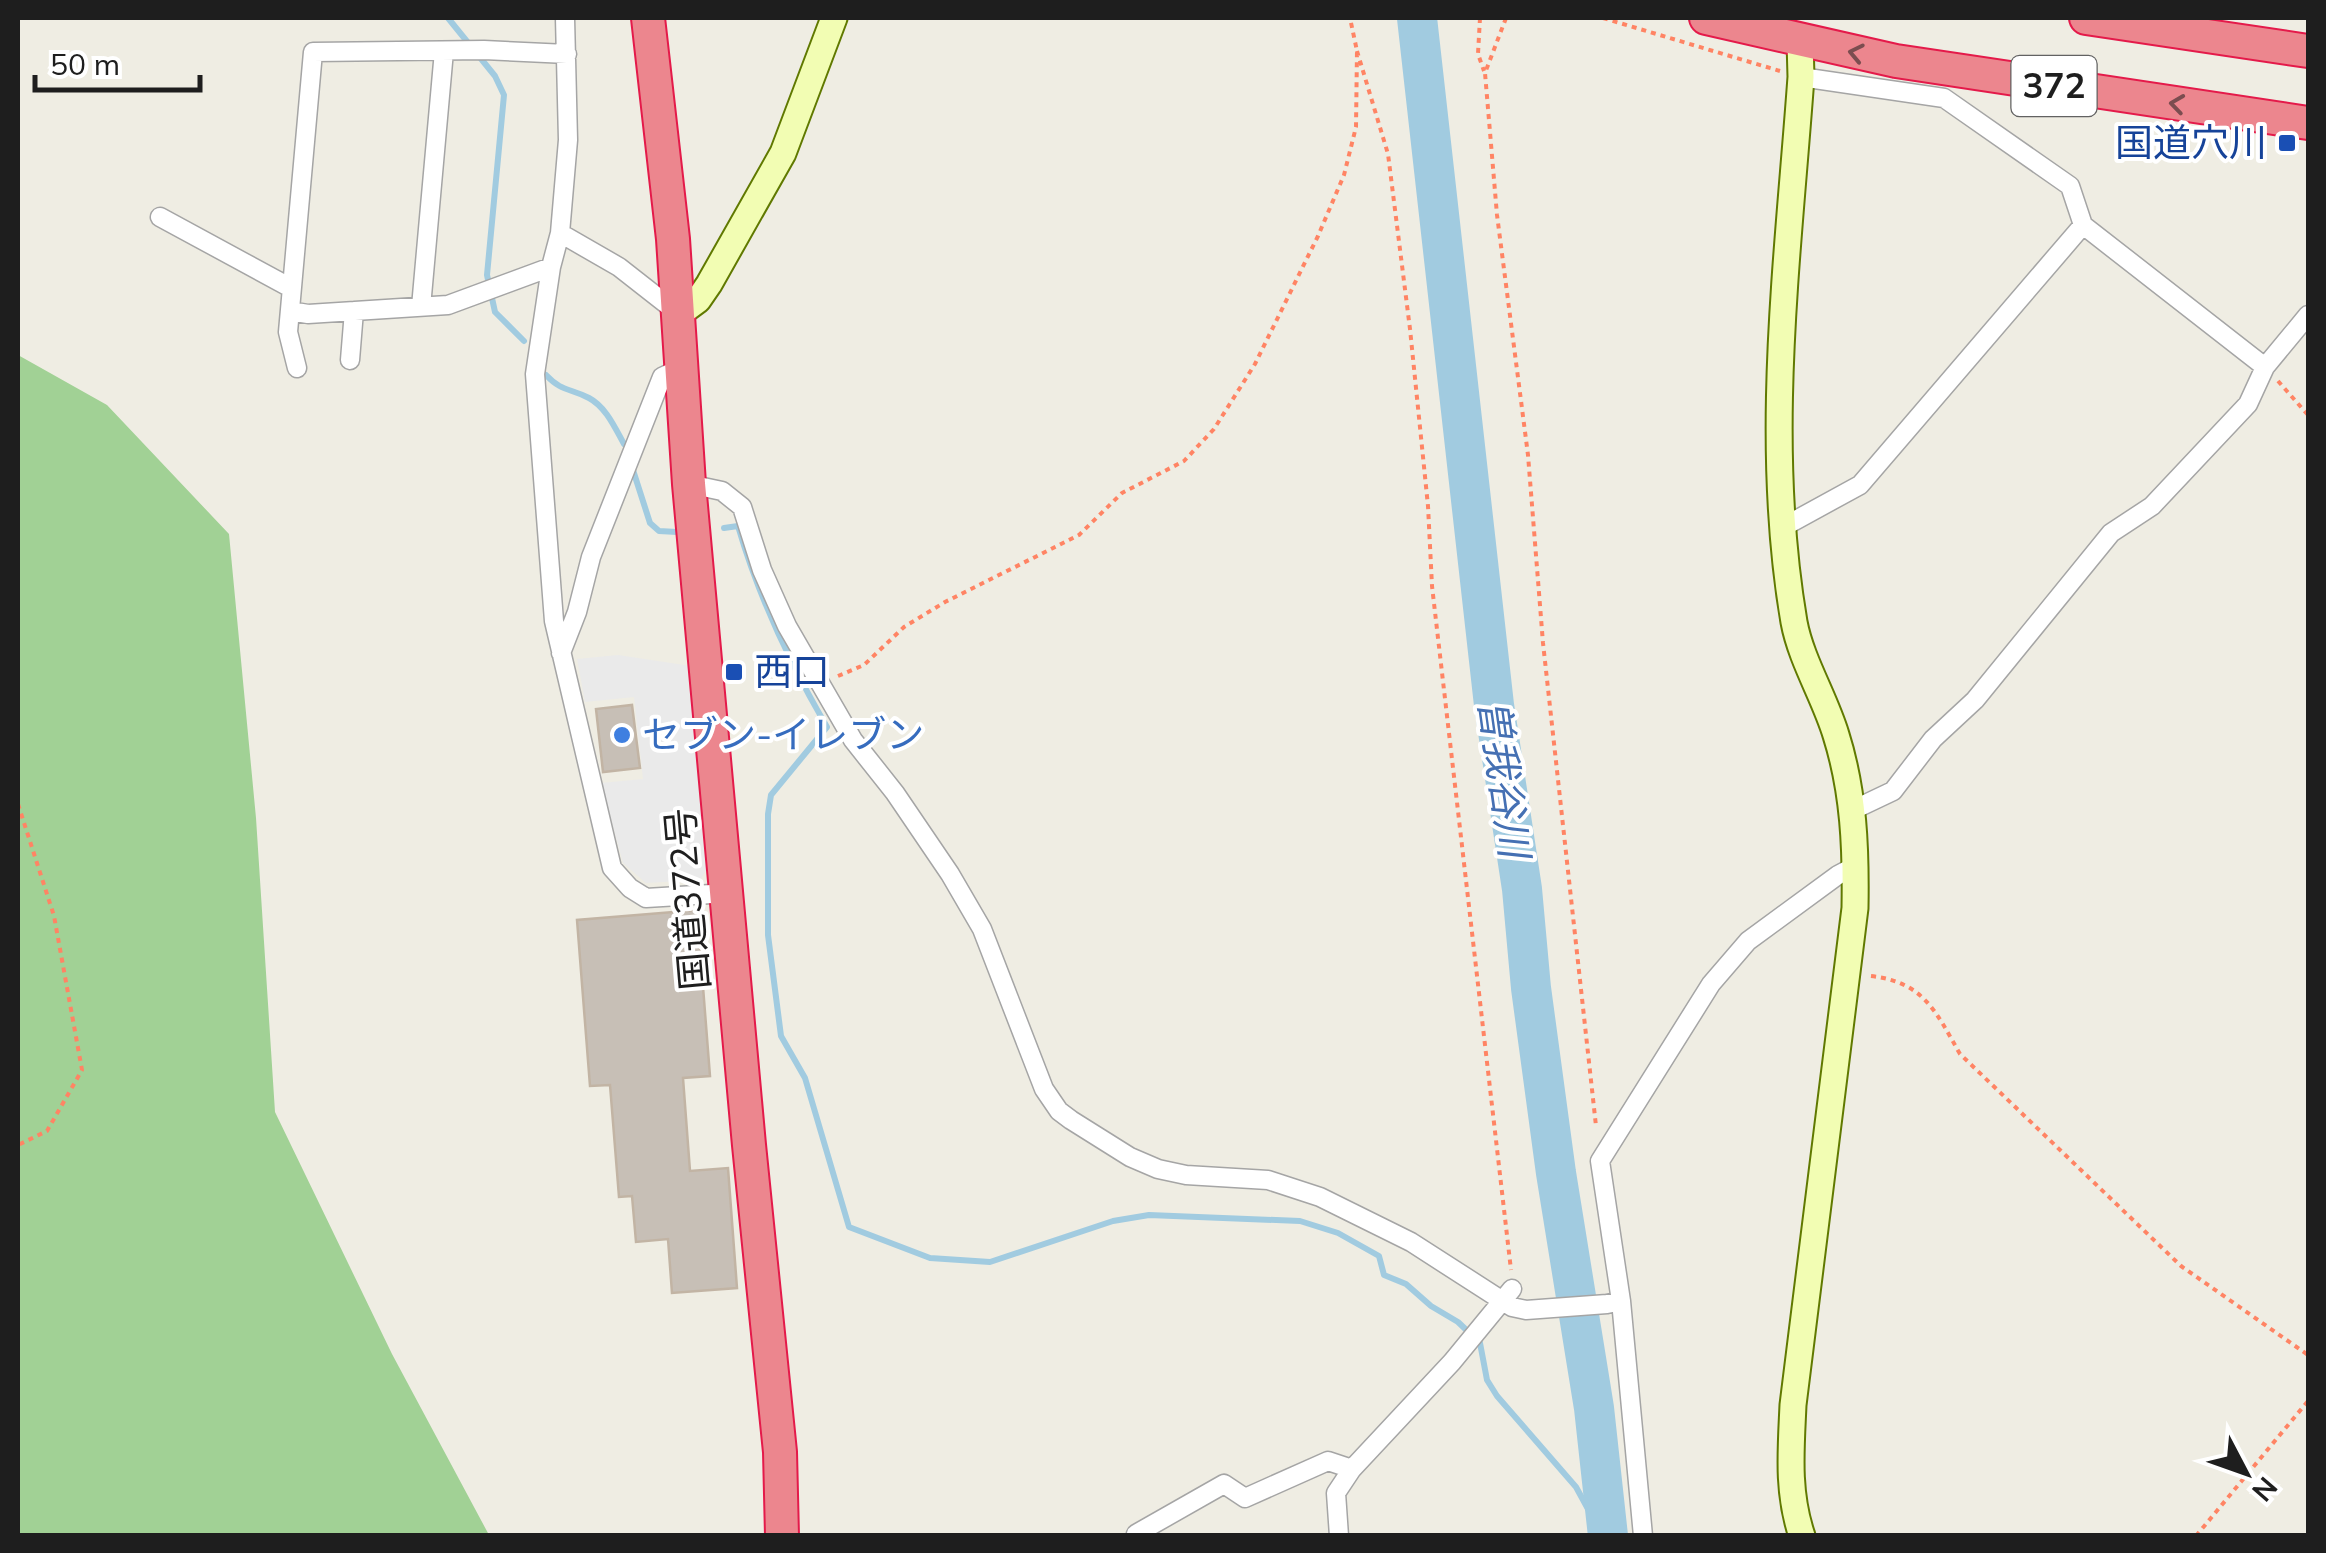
<svg xmlns="http://www.w3.org/2000/svg" width="2326" height="1553" font-family="Mulish,'Noto Sans JP',sans-serif">
  <rect width="100%" height="100%" fill="#efede3"/>
  <path fill="#a1d195" d="M 18,355 L 107,405 L 229,534 L 256,818 L 275,1112 L 392,1354 L 489,1535 L 18,1535 Z"/>
  <path fill="#eaeaea" d="M 618,655 L 691,666 L 710,864 L 700,880 L 646,883 L 623,863 L 601,783 L 643,779 L 634,697 L 585,702 L 577,659 Z"/>
  <g fill="none" stroke-linecap="round" stroke-linejoin="round">
    <path stroke="#a1cbe0" stroke-width="6" d="M 448,18 L 495,76 L 504,95 L 487,275 L 495,312 L 524,341
      M 546,375 C 562,392 570,388 589,398 C 606,407 615,428 624,444
      M 632,467 L 650,523 L 659,531 L 677,532
      M 724,528 L 738,526 C 759,598 789,662 827,727 L 771,795 L 768,814 L 768,935 L 781,1036 L 805,1078 L 849,1227 L 930,1258 L 990,1262 L 1113,1221 L 1149,1215 L 1300,1221 L 1338,1233 L 1379,1256 L 1384,1275 L 1406,1284 L 1431,1306 L 1458,1322 L 1480,1343 L 1487,1380 L 1497,1396 L 1576,1487 L 1588,1509 L 1609,1525"/>
    <path stroke="#a1cbe0" stroke-width="40" d="M 1417,18 L 1494,705 L 1522,889 L 1531,988 L 1556,1173 L 1594,1408 L 1608,1536"/>
  </g>
  <path fill="#c7bfb6" stroke="#c2b4a4" stroke-width="2.5" d="M 632,705 L 640,768 L 603,772 L 596,709 Z
    M 697,910 L 710,1076 L 683,1078 L 690,1171 L 728,1168 L 737,1288 L 672,1293 L 668,1239 L 636,1242 L 632,1196 L 619,1197 L 610,1085 L 590,1086 L 577,920 Z"/>
  <g fill="none" stroke-linecap="round" stroke-linejoin="round">
    <g stroke="#a5a5a5" stroke-width="21">
      <path id="street" d="M 565,18 L 568,140 L 560,233 L 551,267 L 535,374 L 554,621 L 612,868 L 630,888 L 646,898 L 728,893
        M 1801,77 L 1944,98 L 2070,186 L 2083,225 L 2265,367
        M 160,217 L 291,288
        M 560,233 L 619,267 L 679,314
        M 421,307 L 444,51
        M 290,311 L 308,314 L 448,305 L 551,267
        M 350,360 L 354,311
        M 297,368 L 288,332 L 313,52 L 484,50 L 567,54
        M 689,484 L 722,491 L 742,507 L 762,570 L 787,626 L 853,740 L 895,793 L 950,874 L 982,929 L 1044,1089 L 1059,1111 L 1071,1120 L 1130,1157 L 1158,1169 L 1186,1175 L 1268,1180 L 1320,1197 L 1411,1242 L 1512,1307 L 1526,1310 L 1607,1304 L 1621,1301
        M 1785,526 L 1860,485 L 2083,225
        M 561,653 L 577,612 L 591,557 L 662,377 L 683,367
        M 1853,810 L 1893,791 L 1933,739 L 1975,700 L 2111,533 L 2152,506 L 2248,404 L 2265,367 L 2308,315
        M 1136,1534 L 1224,1484 L 1245,1498 L 1328,1461 L 1352,1469 L 1452,1362 L 1512,1289
        M 1339,1536 L 1336,1493 L 1352,1469
        M 1643,1536 L 1621,1301 L 1600,1161 L 1711,984 L 1748,941 L 1838,875 L 1855,866"/>
    </g>
    <g stroke="#607900" stroke-width="29">
      <path id="secondary" d="M 1800,41 L 1801,77 C 1788,258 1763,441 1794,622 C 1801,660 1825,698 1836,735 C 1854,792 1856,849 1855,908 L 1793,1405 C 1791,1450 1787,1492 1802,1536
        M 679,314 L 698,300 L 709,284 L 783,153 L 834,18"/>
    </g>
    <g stroke="#e41a4a" stroke-width="36">
      <path id="highway" d="M 648,18 L 673,239 L 689,484 L 749,1145 L 780,1452 L 782,1536
        M 1706,18 L 1896,61 L 2308,123
        M 2086,18 L 2308,51"/>
    </g>
    <path stroke="#ff8464" stroke-width="4" stroke-dasharray="5 5" stroke-linecap="butt" d="M 1480,18 L 1478,54 L 1484,71
      M 1506,18 L 1485,73 L 1497,215 L 1528,455 L 1543,643 L 1596,1126
      M 1603,18 L 1780,71
      M 1357,51 L 1388,154 L 1410,329 L 1428,506 L 1432,586 L 1511,1270
      M 2278,381 L 2308,415
      M 838,676 L 864,665 L 904,627 L 945,602 L 1079,535 L 1122,493 L 1184,461 L 1214,429 L 1255,364 L 1318,236 L 1344,175 L 1356,127 L 1357,51 L 1350,18
      M 18,804 L 54,916 L 82,1070 L 47,1131 L 18,1145
      M 1871,976 C 1924,982 1936,1012 1960,1054 L 2181,1266 L 2308,1355
      M 2196,1536 L 2308,1401"/>
    <use href="#street" stroke="#fff" stroke-width="18"/>
    <use href="#secondary" stroke="#f2fdb3" stroke-width="25"/>
    <use href="#highway" stroke="#ec868e" stroke-width="32"/>
  </g>
  <defs><path id="oneway-chevron" d="M-2-3.5L2.5 0L-2 3.5" fill="none" stroke-width="1.6" stroke-linecap="round" stroke-linejoin="round" transform="scale(2.5)"/></defs>
  <g stroke="#7b4d50">
    <use href="#oneway-chevron" transform="translate(1856 53) rotate(-168)"/>
    <use href="#oneway-chevron" transform="translate(2177 104) rotate(-172)"/>
  </g>
  <g fill="#1a4fb4" stroke="#fff" stroke-width="4">
    <rect x="2277" y="133" width="20" height="20" rx="5"/>
    <rect x="724" y="662" width="20" height="20" rx="5"/>
  </g>
  <circle fill="#3f7fe0" stroke="#fff" stroke-width="4" cx="622" cy="735" r="10"/>
  <g text-anchor="middle" stroke-width="8" stroke-linejoin="round" paint-order="stroke">
    <rect fill="#fff" stroke="#626262" stroke-width="2.5" x="2011.5" y="56" width="85" height="60" rx="8"/>
    <g font-size="35" font-weight="bold" fill="#1e1e1e">
      <text x="2054" y="98">372</text>
    </g>
    <g font-size="38" fill="#164399" stroke="#fff" text-anchor="end">
      <text x="2267" y="156">国道穴川</text>
      <text x="754" y="685" text-anchor="start">西口</text>
    </g>
    <g font-size="38" fill="#366cbe" stroke="#fff" text-anchor="start">
      <text x="642" y="748">セブン-イレブン</text>
    </g>
    <g font-size="38" fill="#1e1e1e" stroke="#fff">
      <text transform="translate(688 899) rotate(-95)" y="13">国道372号</text>
    </g>
    <g font-size="40" font-style="italic" fill="#4570b3" stroke="#fff">
      <text transform="translate(1504 778) rotate(82)" y="14">曽我谷川</text>
    </g>
  </g>
  <rect width="2326" height="1553" fill="none" stroke="#1e1e1e" stroke-width="40"/>
  <g transform="translate(2246 1473) rotate(131)" stroke="#ffffff" stroke-width="8" paint-order="stroke">
  <path d="M0-8L18 38L0 25L-18 38Z" fill="#1e1e1e"/>
  <text y="-15" font-size="28" font-weight="bold" text-anchor="middle" fill="#1e1e1e">N</text>
  </g>
  <path d="M35 75v15h165v-15" fill="none" stroke="#1e1e1e" stroke-width="5"/>
  <text x="50" y="75" font-size="30" fill="#1e1e1e" stroke="#ffffff" stroke-width="8" paint-order="stroke">50 m</text>
</svg>
